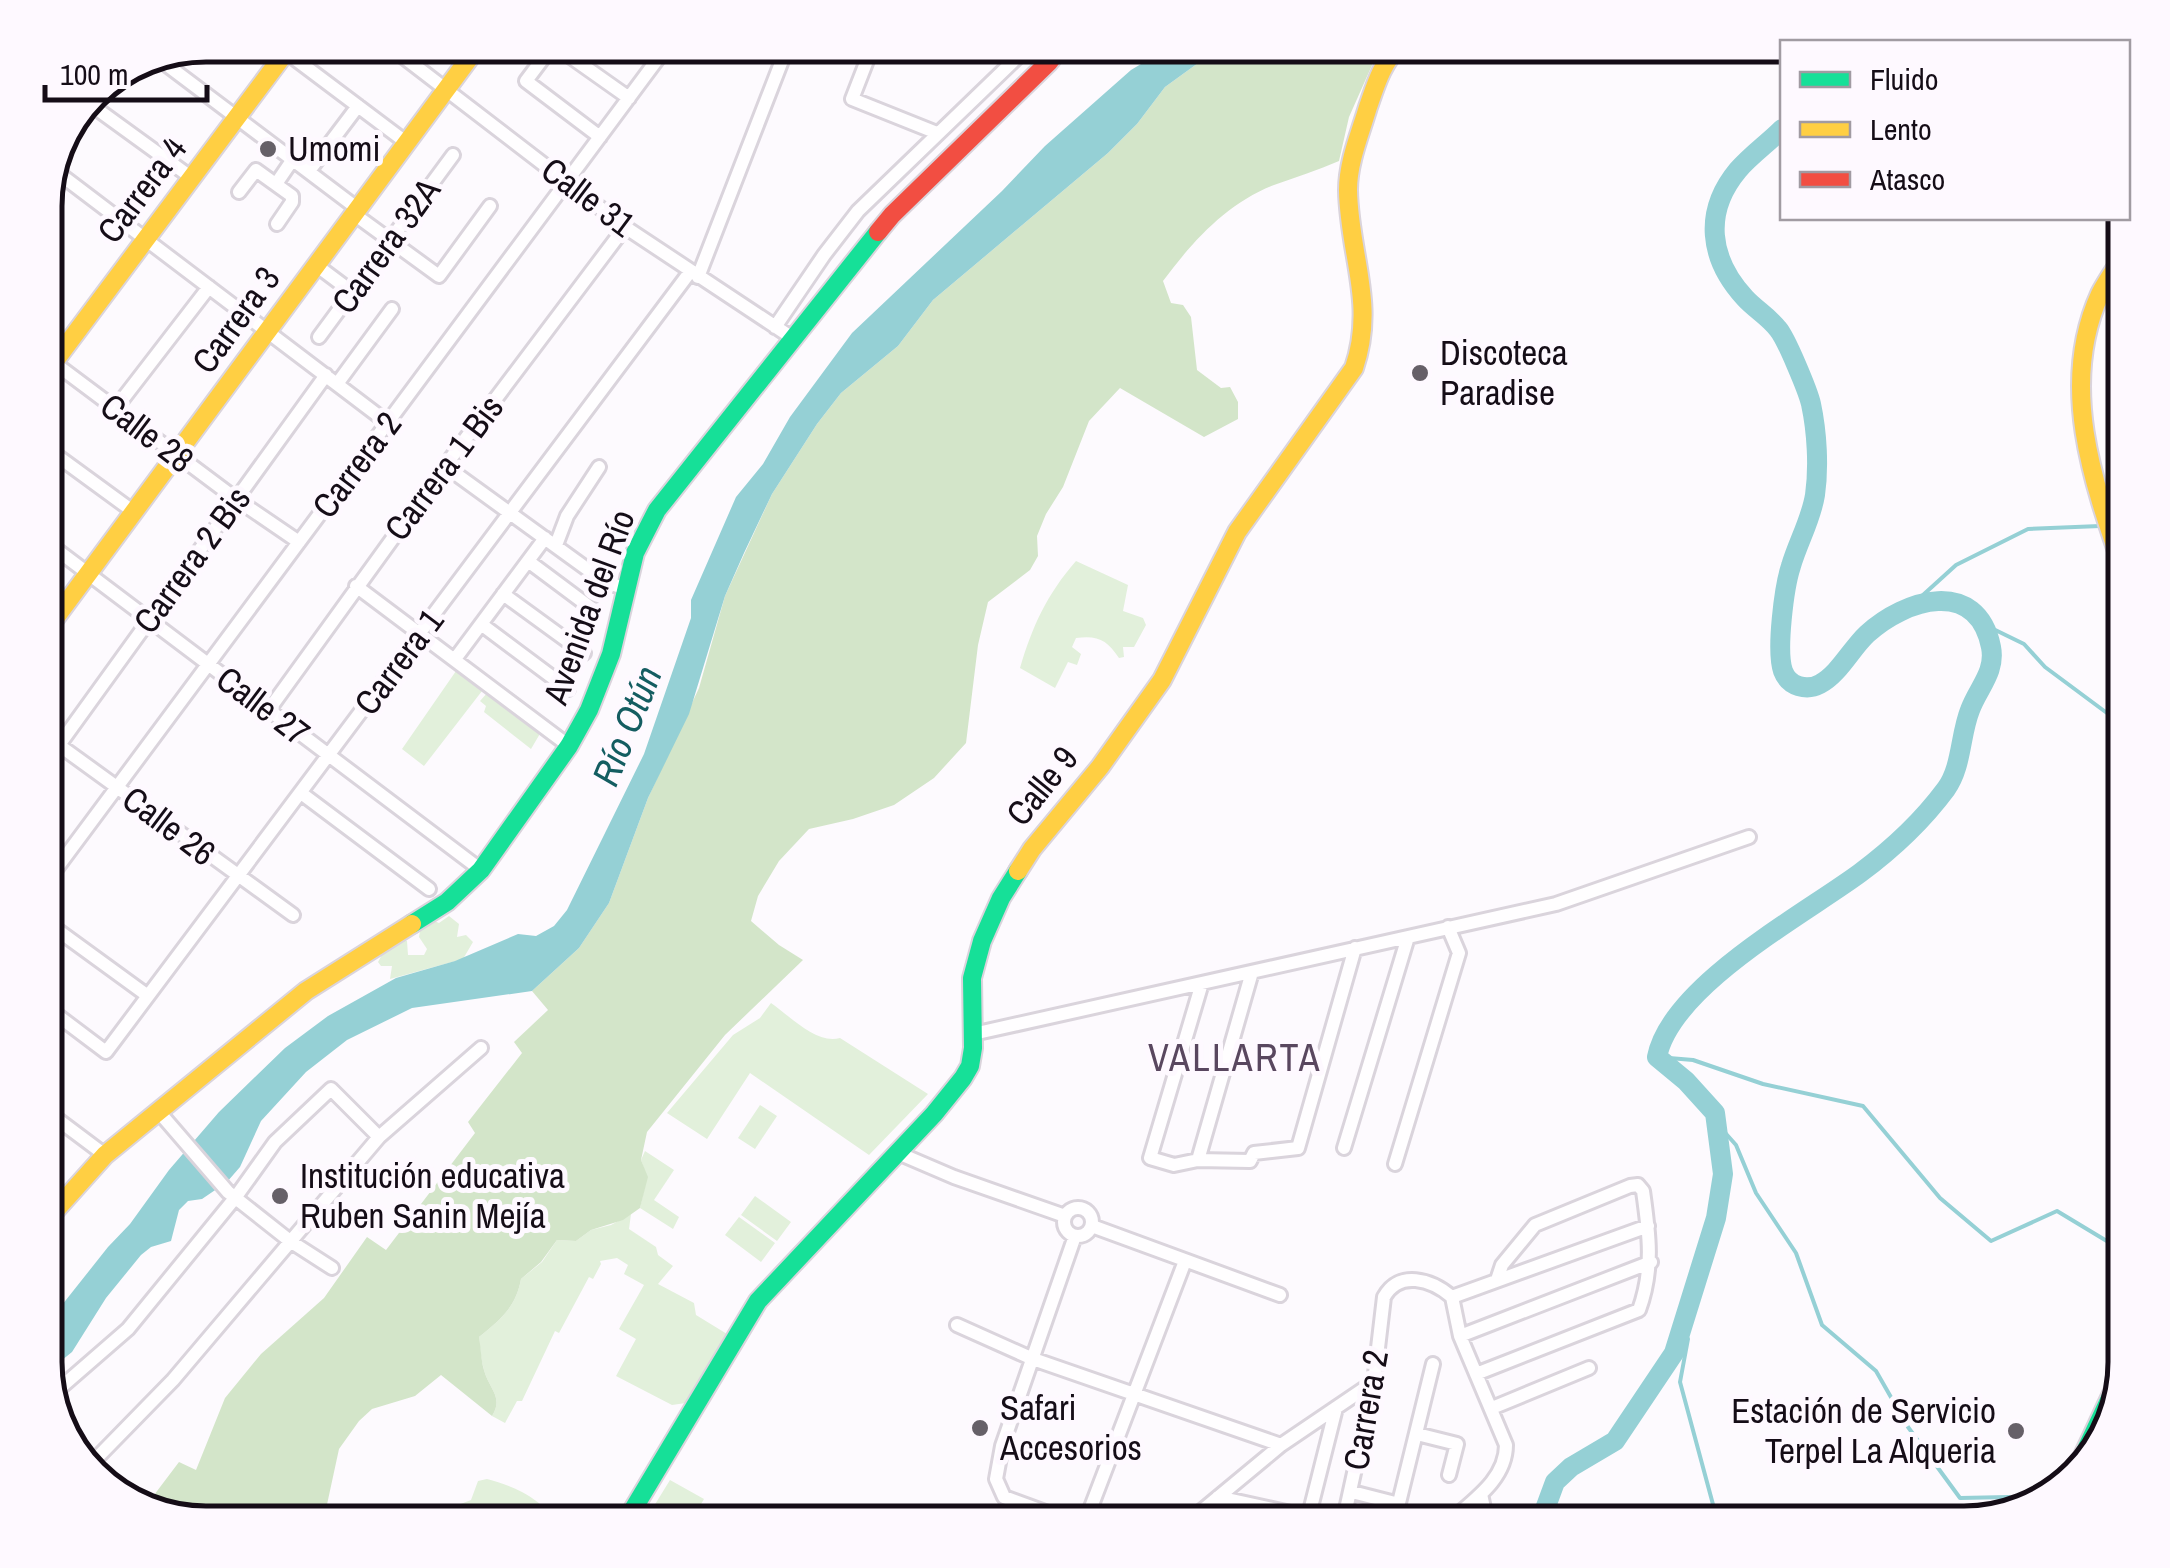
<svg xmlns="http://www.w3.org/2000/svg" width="2170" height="1568" font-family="'Archivo Narrow',sans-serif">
  <rect width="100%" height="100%" fill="#fdfafe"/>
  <path fill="#e2f0db" d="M 1076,561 L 1128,585 L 1123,611 L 1143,618 L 1146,625 L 1134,647 L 1123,647 L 1124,657 L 1119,658 C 1107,640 1098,635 1076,638 L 1072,647 L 1081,654 L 1077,665 L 1068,662 L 1055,688 L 1020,668 C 1032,627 1047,594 1076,561 Z
    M 456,671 L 482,691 L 424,766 L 402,749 Z
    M 488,692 L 541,732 L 531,749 L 484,712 L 486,706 L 480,701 Z
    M 449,916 L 459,924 L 457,937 L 466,935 L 473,942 L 463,959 L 390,979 L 392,966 L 381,966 L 378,962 L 385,949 L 403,939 L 407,941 L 408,955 L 424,955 L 427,949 L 419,937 L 421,926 L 432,920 L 439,923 Z
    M 771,1003 C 790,1016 817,1045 840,1038 L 928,1094 L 869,1155 L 750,1073 L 707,1139 L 667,1113 L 733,1035 L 760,1018 Z
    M 760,1105 L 777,1116 L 755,1149 L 738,1138 Z
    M 645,1151 L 674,1170 L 654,1200 L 679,1217 L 673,1229 L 640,1208 L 647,1177 L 641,1160 Z
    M 755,1196 L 791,1222 L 777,1241 L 741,1215 Z
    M 631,1214 L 629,1229 L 656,1247 L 658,1255 L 673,1266 L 658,1284 L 694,1303 L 696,1315 L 727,1334 L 686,1403 L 672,1405 L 616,1376 L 636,1339 L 619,1329 L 644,1285 L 624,1274 L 628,1265 L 617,1258 L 600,1261 L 601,1264 L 593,1279 L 589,1277 L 559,1333 L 555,1331 L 522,1401 L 517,1401 L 505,1423 L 492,1416 C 504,1397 489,1389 484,1370 C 481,1360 480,1348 479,1337 C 501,1319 516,1307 521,1279 L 542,1262 L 557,1240 L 576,1241 L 591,1230 L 611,1225 Z
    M 739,1217 L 775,1243 L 761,1262 L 725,1235 Z
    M 487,1479 C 511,1485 545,1499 554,1523 L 470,1523 L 471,1519 L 458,1505 L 471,1500 L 478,1481 Z
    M 670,1480 L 704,1499 L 690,1523 L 684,1523 L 654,1506 Z"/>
  <path fill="#d3e5c9" d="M 1223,45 L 1381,45 L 1349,117 L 1339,161 C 1318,170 1296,177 1274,185 C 1227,203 1192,242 1163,281 L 1171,303 L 1183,305 L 1191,317 L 1197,370 L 1221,388 L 1230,387 L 1238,402 L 1238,419 L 1204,437 L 1120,388 L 1089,421 L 1063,487 L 1046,514 L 1037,536 L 1038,556 L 1030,570 L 988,602 L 978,645 L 966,743 L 934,778 L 894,805 L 853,819 L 809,829 L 779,861 L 758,896 L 751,921 L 779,945 L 803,960 L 725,1035 L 647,1132 L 641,1160 L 648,1177 L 640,1208 L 623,1220 L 591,1230 L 576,1241 L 557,1240 L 541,1262 L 521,1279 C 516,1307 501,1319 479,1337 C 481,1348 481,1360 484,1370 C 489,1389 504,1397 492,1416 L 441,1375 L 415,1396 L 372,1409 L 359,1421 L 339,1449 L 323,1523 L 206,1523 L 148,1503 L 179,1462 L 196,1470 L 225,1398 L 261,1354 L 324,1298 L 367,1237 L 386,1250 L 475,1133 L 468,1122 L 522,1053 L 514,1042 L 548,1010 L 532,991 L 579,948 L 609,903 L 648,798 L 699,688 L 725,596 L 772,494 L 817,424 L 841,393 L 898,346 L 933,300 L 1108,153 L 1137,124 L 1165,87 Z"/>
  <path fill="#95d0d5" d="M 1176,45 L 1223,45 L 1165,87 L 1137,124 L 1108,153 L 933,300 L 898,346 L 841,393 L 817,424 L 772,494 L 744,553 L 725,596 L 689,714 L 648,798 L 609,903 L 579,948 L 532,991 L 412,1008 L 347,1040 L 306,1072 L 261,1121 L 240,1167 L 227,1182 L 202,1199 L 188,1201 L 179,1210 L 171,1241 L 151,1247 L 141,1255 L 106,1298 L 72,1352 L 46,1373 L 45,1319 L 62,1305 L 108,1247 L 130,1224 L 169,1170 L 219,1112 L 285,1048 L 328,1016 L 396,978 L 455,961 L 518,934 L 536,936 L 554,926 L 567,910 L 644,754 L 691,618 L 691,600 L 736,497 L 763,464 L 790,417 L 852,333 L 1002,191 L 1045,146 L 1131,70 L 1151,58 L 1174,51 Z"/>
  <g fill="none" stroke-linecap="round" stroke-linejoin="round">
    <path stroke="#95d0d5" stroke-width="4" d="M 1912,605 L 1956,565 L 2028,529 L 2100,526
      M 1983,624 L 2024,644 L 2045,667 L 2115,719 L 2125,715
      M 1657,1057 L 1693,1060 L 1763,1084 L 1863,1106 L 1940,1198 L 1991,1241 L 2057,1211 L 2125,1252
      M 1720,1127 L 1736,1145 L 1756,1193 L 1796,1253 L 1822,1325 L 1876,1371 L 1908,1427 L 1960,1498 L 2009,1497 L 2035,1506
      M 1683,1328 L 1688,1339 L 1680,1382 L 1718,1523"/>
    <path stroke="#95d0d5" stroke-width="20" d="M 1556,1523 L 1549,1519 L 1545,1509 L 1555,1482 L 1571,1467 L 1615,1441 L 1674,1353 L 1716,1218 L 1723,1174 L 1715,1113 L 1686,1081 L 1657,1057 C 1671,986 1803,915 1860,873 C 1891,850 1923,820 1946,789 C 1962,767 1960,735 1970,710 C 1978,688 1996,672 1991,647 C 1977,577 1905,599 1867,634 C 1851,649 1839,674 1820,684 C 1807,691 1789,687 1783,671 C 1776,651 1784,587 1791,566 C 1798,542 1811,520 1815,495 C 1819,467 1817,432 1811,404 C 1808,391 1786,338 1778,329 C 1769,317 1755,309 1745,298 C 1709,259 1703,212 1738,170 C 1751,155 1768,143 1782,129"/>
    <g stroke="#dad4dc" stroke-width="18">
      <path id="street" d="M 388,45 L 625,227 L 794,339
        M 516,45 L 539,62
        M 553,45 L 526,81 L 600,137
        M 554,45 L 629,98
        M 873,45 L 852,99 L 937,133
        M 286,52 L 407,143
        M 163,62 L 358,209
        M 90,104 L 192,178
        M 309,171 L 358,106
        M 57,172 L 388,423
        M 276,184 L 293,159
        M 239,192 L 256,170 L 292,196 L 292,202 L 277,224
        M 354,214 L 439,276 L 490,206
        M 316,265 L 352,292
        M 698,277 L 788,45
        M 775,327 L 824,255 L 858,211 L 1030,45
        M 319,337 L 453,155
        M 45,356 L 236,499 L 299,542
        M 337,384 L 392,309
        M 115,409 L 209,287
        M 45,447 L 134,512
        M 445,466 L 605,582 L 627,589
        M 45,541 L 481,870
        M 556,545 L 567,516 L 599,467
        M 528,561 L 595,611
        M 356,586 L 569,746
        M 503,594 L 584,653
        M 481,624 L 568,689
        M 455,659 L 545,538
        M 268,711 L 445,466 L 625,227
        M 45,735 L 293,915
        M 59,745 L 326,375
        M 301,793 L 429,889
        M 45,884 L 668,45
        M 45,921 L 148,996
        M 1202,983 L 1150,1158 L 1174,1165 L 1198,1160 L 1250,1161 L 1254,1153 L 1298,1148 L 1355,948
        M 45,1006 L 106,1052 L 690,272
        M 973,1034 L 1556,904 L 1749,837
        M 45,1110 L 105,1155
        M 159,1112 L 228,1192 L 290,1241 L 332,1268
        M 1344,1148 L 1408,937
        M 898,1153 L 954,1177 L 1065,1216
        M 1198,1160 L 1252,972
        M 1395,1164 L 1459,953 L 1448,927
        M1064 1222a14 14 0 1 1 28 0a14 14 0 1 1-28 0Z
        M 1092,1226 L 1280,1295
        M 1075,1236 L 1002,1446 L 996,1479 L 1004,1497 L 1075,1523
        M 1452,1297 L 1648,1226
        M 957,1325 L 1033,1359 L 1281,1445
        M 1460,1336 L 1651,1262
        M 1476,1374 L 1639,1310 C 1654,1269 1649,1233 1643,1191 L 1638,1185 L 1630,1186 L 1535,1225 L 1502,1265 L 1497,1280
        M 52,1395 L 128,1329 L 235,1198 L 275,1142 L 331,1089 L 379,1137
        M 1492,1408 L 1589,1368
        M 1417,1434 L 1457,1444 L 1449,1475
        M 88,1467 L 173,1380 L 379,1137 L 481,1048
        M 1352,1492 L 1399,1504
        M 1218,1497 L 1309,1517
        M 1085,1523 L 1185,1261
        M 1187,1523 L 1281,1445 L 1374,1382
        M 1307,1523 L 1336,1408
        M 1343,1523 L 1374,1382 L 1384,1297 C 1399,1270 1431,1279 1452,1297 L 1460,1336 L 1506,1445 C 1506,1480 1472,1501 1448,1523
        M 1394,1523 L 1433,1364
        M 1478,1523 L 1485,1513 L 1481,1494"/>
    </g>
    <g stroke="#dad4dc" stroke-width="22">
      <path id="fast" d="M 412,924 L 447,902 L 481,870 L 569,746 L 589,710 L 611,654 L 635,553 L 657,510 L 878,232
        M 2075,1473 L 2118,1381
        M 625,1523 L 758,1301 L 934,1114 L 963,1078 L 970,1066 L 973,1048 L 972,978 L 982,941 L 1001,898 L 1018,871"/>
    </g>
    <g stroke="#dad4dc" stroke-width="22">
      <path id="slow" d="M 2125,254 C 2117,267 2107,280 2100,294 C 2058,386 2094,485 2125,574
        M 45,374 L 291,45
        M 45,632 L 479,45
        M 1018,871 L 1032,849 L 1100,767 L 1162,680 L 1237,532 L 1354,368 C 1376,303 1349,255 1348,190 C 1348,162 1360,134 1368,107 C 1376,84 1382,63 1400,45
        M 45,1222 L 105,1155 L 306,991 L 412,924"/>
    </g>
    <g stroke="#dad4dc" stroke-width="22">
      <path id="jam" d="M 878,232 L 892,215 L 1049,62 L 1062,45"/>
    </g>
    <use href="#street" stroke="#fffeff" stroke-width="12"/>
    <use href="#fast" stroke="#16e098" stroke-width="18"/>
    <use href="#slow" stroke="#ffcf43" stroke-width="18"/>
    <use href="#jam" stroke="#f24e42" stroke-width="18"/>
  </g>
  <g fill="#666068" stroke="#fef9ff" stroke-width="4">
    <circle cx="268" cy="149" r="10"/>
    <circle cx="1420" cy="373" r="10"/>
    <circle cx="280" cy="1196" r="10"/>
    <circle cx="980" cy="1428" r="10"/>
    <circle cx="2016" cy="1431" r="10"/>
  </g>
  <g text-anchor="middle" stroke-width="10" stroke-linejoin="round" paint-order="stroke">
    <g font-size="35" fill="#150d17" stroke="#fef9ff" text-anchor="start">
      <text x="288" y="161">Umomi</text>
      <text x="1440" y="365">Discoteca<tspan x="1440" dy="40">Paradise</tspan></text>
      <text x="300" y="1188">Institución educativa<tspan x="300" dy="40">Ruben Sanin Mejía</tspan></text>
      <text x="1000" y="1420">Safari<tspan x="1000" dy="40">Accesorios</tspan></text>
      <text x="1996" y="1423" text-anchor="end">Estación de Servicio<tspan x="1996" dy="40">Terpel La Alqueria</tspan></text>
    </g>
    <g font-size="35" fill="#150d17" stroke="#fef9ff">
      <text transform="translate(142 190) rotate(-53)" y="12">Carrera 4</text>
      <text transform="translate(588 197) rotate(37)" y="12">Calle 31</text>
      <text transform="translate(386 246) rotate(-54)" y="12">Carrera 32A</text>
      <text transform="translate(236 320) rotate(-54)" y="12">Carrera 3</text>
      <text transform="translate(147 433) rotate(37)" y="12">Calle 28</text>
      <text transform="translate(357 465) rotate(-53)" y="12">Carrera 2</text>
      <text transform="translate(444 468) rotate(-53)" y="12">Carrera 1 Bis</text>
      <text transform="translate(192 560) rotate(-54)" y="12">Carrera 2 Bis</text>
      <text transform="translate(589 607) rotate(-70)" y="12">Avenida del Río</text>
      <text transform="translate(399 662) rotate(-53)" y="12">Carrera 1</text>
      <text transform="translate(263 706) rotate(37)" y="12">Calle 27</text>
      <text transform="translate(1042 786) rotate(-51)" y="12">Calle 9</text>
      <text transform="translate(169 826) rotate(37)" y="12">Calle 26</text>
      <text transform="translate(1366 1410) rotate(-80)" y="12">Carrera 2</text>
    </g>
    <g font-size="38" font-style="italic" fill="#145d61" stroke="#fef9ff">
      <text transform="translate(627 726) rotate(-68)" y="13">Río Otún</text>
    </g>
    <g font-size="38" letter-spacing="2.5" fill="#59475f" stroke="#fef9ff">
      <text x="1235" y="1071">VALLARTA</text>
    </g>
  </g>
  <path d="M0 0H2170V1568H0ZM206 62H1964A144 144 0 0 1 2108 206V1362A144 144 0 0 1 1964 1506H206A144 144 0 0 1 62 1362V206A144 144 0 0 1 206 62Z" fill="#fef9ff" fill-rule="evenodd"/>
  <path fill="none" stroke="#150d17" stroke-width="5" d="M206 62H1964A144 144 0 0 1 2108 206V1362A144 144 0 0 1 1964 1506H206A144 144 0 0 1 62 1362V206A144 144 0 0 1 206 62Z"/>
  <rect x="1780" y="40" width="350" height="180" fill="#fef9ff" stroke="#a19ba2" stroke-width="2.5"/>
  <rect x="1800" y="72" width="50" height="15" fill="#16e098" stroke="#a19ba2" stroke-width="2.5"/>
  <text x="1870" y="90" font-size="30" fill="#150d17">Fluido</text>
  <rect x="1800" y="122" width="50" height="15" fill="#ffcf43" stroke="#a19ba2" stroke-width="2.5"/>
  <text x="1870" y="140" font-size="30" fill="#150d17">Lento</text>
  <rect x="1800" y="172" width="50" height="15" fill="#f24e42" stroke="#a19ba2" stroke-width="2.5"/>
  <text x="1870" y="190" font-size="30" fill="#150d17">Atasco</text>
  <path d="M45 85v15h162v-15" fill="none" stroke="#150d17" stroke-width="5"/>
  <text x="60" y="85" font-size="30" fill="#150d17" stroke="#fef9ff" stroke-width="8" paint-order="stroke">100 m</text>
</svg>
